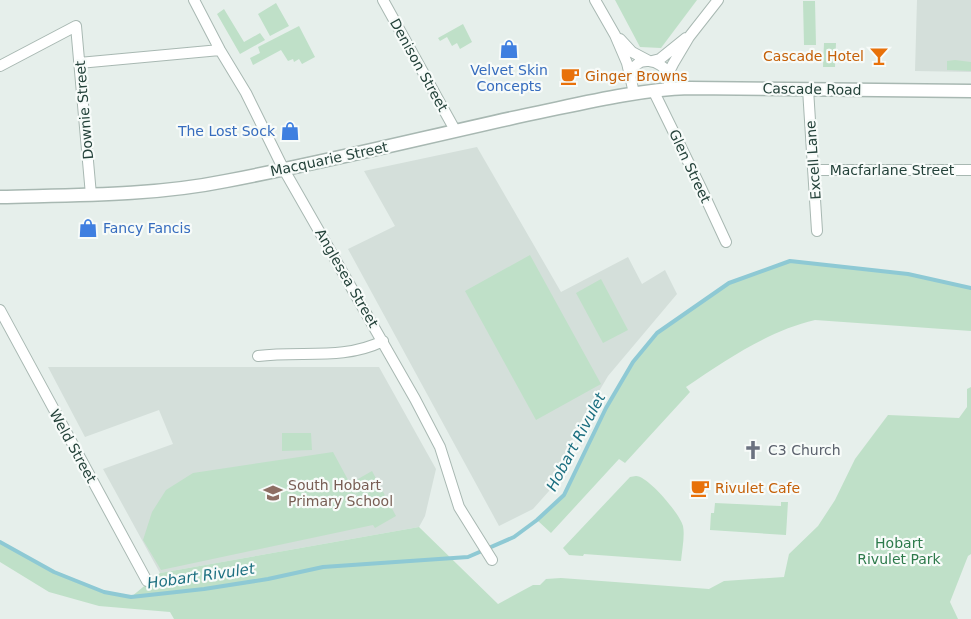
<svg xmlns="http://www.w3.org/2000/svg" width="971" height="619" font-family="'DejaVu Sans',sans-serif">
  <rect width="100%" height="100%" fill="#e6efeb"/>
  <path fill="#d4dfda" d="M 917,0 L 971,0 L 971,72 L 915,71 Z
    M 477,147 L 561,292 L 628,257 L 642,284 L 665,270 L 677,294 L 608,376 L 576,430 L 557,482 L 533,509 L 499,526 L 348,249 L 395,226 L 364,171 Z
    M 48,367 L 379,367 L 436,469 L 425,516 L 419,527 L 160,573 L 103,469 L 173,444 L 159,410 L 85,437 Z"/>
  <path fill="#bfe0c8" d="M 615,0 L 697,0 L 661,48 L 640,47 Z
    M 803,1 L 815,1 L 816,45 L 804,45 Z
    M 276,3 L 289,26 L 270,36 L 258,14 Z
    M 224,9 L 244,42 L 260,33 L 265,40 L 240,54 L 217,14 Z
    M 463,24 L 472,42 L 460,49 L 457,43 L 452,46 L 447,37 L 440,41 L 438,38 Z
    M 299,26 L 315,57 L 302,64 L 299,59 L 294,62 L 293,59 L 288,61 L 281,50 L 253,65 L 250,58 L 260,53 L 258,47 Z
    M 824,43 L 836,43 L 835,67 L 823,67 Z
    M 955,60 L 971,62 L 971,71 L 947,70 L 947,61 Z
    M 530,255 L 601,384 L 536,420 L 465,291 Z
    M 790,261 L 908,274 L 971,288 L 971,331 L 815,320 C 768,331 726,360 686,387 L 690,392 L 625,463 L 619,459 L 551,533 L 537,520 L 564,495 L 606,408 L 633,362 L 657,334 L 729,283 Z
    M 601,279 L 628,330 L 603,343 L 576,293 Z
    M 971,387 L 971,554 L 968,556 L 950,602 L 958,619 L 174,619 L 170,612 L 99,606 L 49,592 L 0,562 L 0,542 L 54,572 L 104,592 L 131,597 L 160,573 L 419,527 L 498,604 L 533,585 L 540,585 L 546,579 L 561,578 L 709,589 L 724,581 L 784,577 L 789,554 L 818,526 L 835,500 L 855,459 L 888,415 L 959,418 L 967,407 L 967,389 Z
    M 311,433 L 312,450 L 282,451 L 282,433 Z
    M 333,452 L 361,504 L 351,483 L 372,471 L 396,516 L 375,528 L 373,525 L 161,570 L 143,540 L 152,512 L 166,490 L 193,473 Z
    M 636,476 C 648,476 680,514 683,526 C 685,536 682,550 681,561 L 584,554 L 583,556 L 569,555 L 563,548 L 630,477 Z
    M 781,502 L 788,502 L 786,535 L 710,530 L 711,513 L 714,513 L 715,503 L 781,506 Z"/>
  <g fill="none" stroke-linecap="round" stroke-linejoin="round">
    <path stroke="#8ec9d4" stroke-width="4" d="M 0,542 L 54,572 L 104,592 L 131,597 L 204,589 L 268,579 L 323,567 L 468,557 L 514,537 L 537,520 L 564,495 L 606,408 L 633,362 L 657,333 L 729,283 L 790,261 L 908,274 L 971,288"/>
    <g stroke="#a8b8b2" stroke-width="12">
      <path id="minor" d="M 194,0 L 220,50 L 246,93 L 283,168 L 415,399 L 440,447 L 459,507 L 492,560
        M 383,0 L 455,130
        M 595,0 L 615,35 L 627,63 L 634,93
        M 620,39 L 632,52 L 649,61
        M 652,61 L 660,59 L 686,38
        M 79,63 L 220,50
        M 0,66 L 76,26 L 91,195
        M 631,75 C 635,54 662,59 669,75
        M 669,88 L 669,72 L 673,64 L 689,37 L 718,0
        M 808,89 L 817,231
        M 653,90 L 701,188 L 726,242
        M 814,170 L 971,170
        M 0,310 L 147,581
        M 258,356 C 301,350 342,361 383,341"/>
    </g>
    <g stroke="#a8b8b2" stroke-width="15">
      <path id="tertiary" d="M 0,197 C 75,195 152,196 226,181 C 326,162 426,137 526,115 C 580,104 634,90 689,88 L 971,91"/>
    </g>
    <use href="#minor" stroke="#fff" stroke-width="10"/>
    <use href="#tertiary" stroke="#fff" stroke-width="12"/>
  </g>
  <defs>
    <g id="shop-bare" transform="scale(1.5)"><path d="M-5-2.5h2.3a2.7 3.5 0 0 1 5.4 0H5L5.5 6h-11ZM-1.5-2.5h3a1.5 2.3 0 0 0-3 0Z" fill="#3f7fe0" stroke="#f7fbf9" stroke-width="2.5" paint-order="stroke"/></g>
    <g id="bar-bare" transform="scale(1.5)"><path d="M-6-5H6L.8 .8V4.5H3.5V6h-7V4.5H-.8V.8Z" fill="#e8710a" stroke="#f7fbf9" stroke-width="2.5" paint-order="stroke"/></g>
    <g id="cafe-bare" transform="scale(1.5)"><path d="M-5.5-4.5H6V0H3Q3 3.5 0 3.5H-2.5Q-5.5 3.5-5.5 0ZM3-3.2v2h1.7v-2ZM-6 4.5H4V6H-6Z" fill="#e8710a" stroke="#f7fbf9" stroke-width="2.5" paint-order="stroke"/></g>
    <g id="church-bare" transform="scale(1.5)"><path d="M-1.2-6h2.4v3.5h3.3v2.4h-3.3V6h-2.4V-.1h-3.3v-2.4h3.3Z" fill="#6b7280" stroke="#f7fbf9" stroke-width="2.5" paint-order="stroke"/></g>
    <g id="school-bare" transform="scale(1.5)"><path d="M0-5L7-2L0 1L-7-2ZM-4 1L0 2.5L4 1V4Q0 6-4 4Z" fill="#8d6e63" stroke="#f7fbf9" stroke-width="2.5" paint-order="stroke"/></g>
  </defs>
  <g fill-rule="evenodd">
    <use href="#shop-bare" x="509" y="49"/>
    <use href="#bar-bare" x="879" y="56"/>
    <use href="#cafe-bare" x="570" y="76"/>
    <use href="#shop-bare" x="290" y="131"/>
    <use href="#shop-bare" x="88" y="228"/>
    <use href="#church-bare" x="753" y="450"/>
    <use href="#cafe-bare" x="700" y="488"/>
    <use href="#school-bare" x="273" y="493"/>
  </g>
  <g text-anchor="middle" stroke-width="4.5" stroke-linejoin="round" paint-order="stroke">
    <g font-size="14" fill="#c56008" stroke="#f7fbf9" text-anchor="start">
      <text x="864" y="61" text-anchor="end">Cascade Hotel</text>
      <text x="585" y="81">Ginger Browns</text>
      <text x="715" y="493">Rivulet Cafe</text>
    </g>
    <g font-size="14" fill="#24423a" stroke="#f7fbf9">
      <text transform="translate(419 65) rotate(61)" y="5">Denison Street</text>
      <text transform="translate(812 89) rotate(1)" y="5">Cascade Road</text>
      <text transform="translate(84 110) rotate(-95)" y="5">Downie Street</text>
      <text transform="translate(329 159) rotate(-12)" y="5">Macquarie Street</text>
      <text transform="translate(813 160) rotate(-94)" y="5">Excell Lane</text>
      <text transform="translate(690 166) rotate(65)" y="5">Glen Street</text>
      <text x="892" y="175">Macfarlane Street</text>
      <text transform="translate(347 278) rotate(60)" y="5">Anglesea Street</text>
      <text transform="translate(73 446) rotate(61)" y="5">Weld Street</text>
    </g>
    <g font-size="14" fill="#366cbe" stroke="#f7fbf9">
      <text x="509" y="75">Velvet Skin<tspan x="509" dy="16">Concepts</tspan></text>
      <text x="275" y="136" text-anchor="end">The Lost Sock</text>
      <text x="103" y="233" text-anchor="start">Fancy Fancis</text>
    </g>
    <g font-size="14" fill="#5b616d" stroke="#f7fbf9" text-anchor="start">
      <text x="768" y="455">C3 Church</text>
    </g>
    <g font-size="14" fill="#785e54" stroke="#f7fbf9" text-anchor="start">
      <text x="288" y="490">South Hobart<tspan x="288" dy="16">Primary School</tspan></text>
    </g>
    <g font-size="14" fill="#2d7a4b" stroke="#f7fbf9">
      <text x="899" y="548">Hobart<tspan x="899" dy="16">Rivulet Park</tspan></text>
    </g>
    <g font-size="15" font-style="italic" fill="#1c6f80" stroke="#f7fbf9">
      <text transform="translate(576 442) rotate(-62)" y="5">Hobart Rivulet</text>
      <text transform="translate(201 576) rotate(-8)" y="5">Hobart Rivulet</text>
    </g>
  </g>
</svg>
